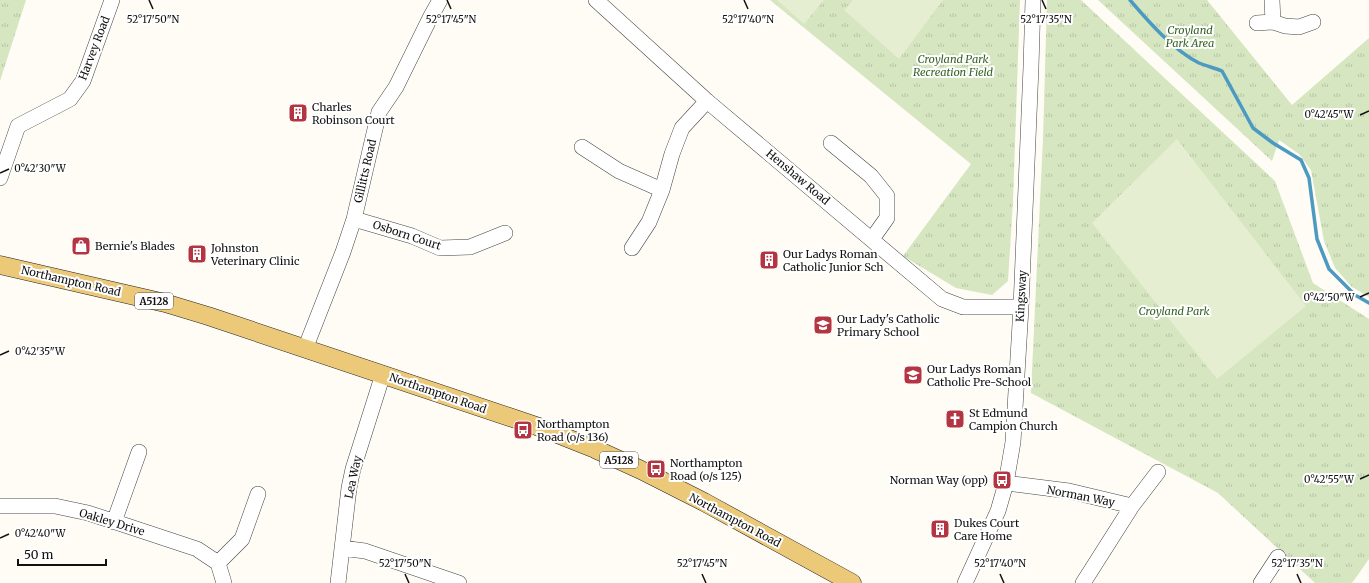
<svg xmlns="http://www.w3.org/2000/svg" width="1369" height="583" font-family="Merriweather,serif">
  <defs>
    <pattern id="park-tufts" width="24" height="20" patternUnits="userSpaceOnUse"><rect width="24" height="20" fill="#d6e6c1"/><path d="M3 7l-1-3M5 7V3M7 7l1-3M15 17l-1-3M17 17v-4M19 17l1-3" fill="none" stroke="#b7c4a5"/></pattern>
  </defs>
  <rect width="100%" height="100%" fill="#fefcf5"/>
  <path fill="url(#park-tufts)" d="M 0,0 L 26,0 L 0,81 Z
    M 770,0 L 1020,0 L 1013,201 L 1008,281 L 992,295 L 956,288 L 903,256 L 971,164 Z
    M 1047,0 L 1081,0 L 1275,181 L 1313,283 L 1369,319 L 1369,559 L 1352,583 L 1315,583 L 1218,493 L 1031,393 L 1043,138 Z
    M 1098,0 L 1207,0 L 1292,105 L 1369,38 L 1369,297 L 1352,287 L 1335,268 L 1324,241 L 1311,170 L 1299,154 L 1279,140 L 1272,161 Z"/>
  <path fill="#e6eed2" d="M 777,0 L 824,0 L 804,24 Z
    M 853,0 L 943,0 L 899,59 L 844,10 Z
    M 1177,139 L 1306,306 L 1217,379 L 1092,223 Z"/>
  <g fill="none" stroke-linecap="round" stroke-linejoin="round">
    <path stroke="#4c99c1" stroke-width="3.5" d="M 1130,0 C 1148,21 1173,50 1199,63 C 1206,66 1215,68 1222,71 L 1253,128 L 1273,143 L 1301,160 L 1309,178 L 1317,239 L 1329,269 L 1355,295 L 1369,303"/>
    <g stroke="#444" stroke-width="16">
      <path id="minor" d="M 596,0 L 707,101 L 942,299 L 963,307 L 1021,307
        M 1272,0 L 1273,22
        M 1257,23 L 1273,22 L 1285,26 L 1299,27 L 1313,22
        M 831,143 L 871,176 L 887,196 L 887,218 L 872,239
        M 582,147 L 619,171 L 662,190
        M 0,178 L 18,126 L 70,99 L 83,81 L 112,0
        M 354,219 L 412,236 L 440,248 L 470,247 L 505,233
        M 632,248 L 649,222 L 662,190 L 672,154 L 682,128 L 707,101
        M 305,349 L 343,252 L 354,219 L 379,112 L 396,87 L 430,18 L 440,0
        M 1006,483 L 1069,491 L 1132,506
        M 0,506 L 55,506 L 88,513 L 197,549 L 218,563 L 224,583
        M 114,522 L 139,452
        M 342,548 L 365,551 L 459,583
        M 218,563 L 242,539 L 258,494
        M 338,583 L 349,488 L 353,469 L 383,374
        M 965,583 L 998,511 L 1006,483 L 1013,442 L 1021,307 L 1031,67 L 1033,0
        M 1083,583 L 1132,506 L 1158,472
        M 1261,583 L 1278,557"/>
    </g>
    <g stroke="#222" stroke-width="19">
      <path id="major" d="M 0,265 L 165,303 L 208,316 L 542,428 L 595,449 L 641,470 L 704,502 L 852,583"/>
    </g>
    <use href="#minor" stroke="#fff" stroke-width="15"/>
    <use href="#major" stroke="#ebc978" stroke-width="18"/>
  </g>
  <path fill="none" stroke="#111" stroke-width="1.5" d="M 149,0 L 153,9M 447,0 L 451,9M 744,0 L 748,9M 1042,0 L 1046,9M 1360,115 L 1369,111M 0,173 L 9,169M 1360,297 L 1369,293M 0,355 L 9,351M 1360,479 L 1369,475M 0,538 L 9,534M 405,574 L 409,583M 702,574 L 706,583M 1000,574 L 1004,583M 1297,574 L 1301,583"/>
  <defs>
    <g id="building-square" transform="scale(1)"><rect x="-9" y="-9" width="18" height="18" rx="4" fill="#b43542" stroke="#fff"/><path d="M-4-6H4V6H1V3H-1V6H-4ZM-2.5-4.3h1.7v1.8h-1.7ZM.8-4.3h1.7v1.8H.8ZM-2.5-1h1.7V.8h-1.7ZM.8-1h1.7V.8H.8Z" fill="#fff"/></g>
    <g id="shop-square" transform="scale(1)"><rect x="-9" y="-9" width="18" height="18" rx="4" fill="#b43542" stroke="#fff"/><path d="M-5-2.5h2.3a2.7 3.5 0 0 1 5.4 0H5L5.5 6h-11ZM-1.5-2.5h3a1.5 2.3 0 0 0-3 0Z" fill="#fff"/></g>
    <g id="school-square" transform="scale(1)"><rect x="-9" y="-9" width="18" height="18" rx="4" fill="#b43542" stroke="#fff"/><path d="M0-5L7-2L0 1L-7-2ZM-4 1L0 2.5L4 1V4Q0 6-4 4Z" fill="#fff"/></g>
    <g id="church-square" transform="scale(1)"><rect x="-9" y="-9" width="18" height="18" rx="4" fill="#b43542" stroke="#fff"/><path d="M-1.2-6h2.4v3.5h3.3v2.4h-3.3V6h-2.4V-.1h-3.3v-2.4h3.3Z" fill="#fff"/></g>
    <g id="bus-square" transform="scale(1)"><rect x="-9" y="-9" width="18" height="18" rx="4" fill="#b43542" stroke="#fff"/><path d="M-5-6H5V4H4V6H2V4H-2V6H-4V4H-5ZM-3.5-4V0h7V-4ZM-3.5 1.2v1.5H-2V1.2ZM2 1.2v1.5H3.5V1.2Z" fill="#fff"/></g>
  </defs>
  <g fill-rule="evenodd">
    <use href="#building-square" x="298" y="113"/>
    <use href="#shop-square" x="81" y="246"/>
    <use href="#building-square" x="197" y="254"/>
    <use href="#building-square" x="769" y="260"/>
    <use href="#school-square" x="823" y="325"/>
    <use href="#school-square" x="913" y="375"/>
    <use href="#church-square" x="955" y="419"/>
    <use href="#bus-square" x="523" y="430"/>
    <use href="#bus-square" x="656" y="469"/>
    <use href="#bus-square" x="1002" y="480"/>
    <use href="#building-square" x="940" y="529"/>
  </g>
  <g text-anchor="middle" stroke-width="4" stroke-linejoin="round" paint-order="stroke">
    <g fill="#fff" stroke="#585858" stroke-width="1">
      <rect x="135" y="293" width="38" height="16" rx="3"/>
      <rect x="600" y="452" width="38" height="16" rx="3"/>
    </g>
    <g font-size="10" font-weight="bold" fill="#111">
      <text x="154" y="305">A5128</text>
      <text x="619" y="464">A5128</text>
    </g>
    <g font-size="11" font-style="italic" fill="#366326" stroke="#fff">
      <text x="1190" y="34">Croyland<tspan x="1190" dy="13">Park Area</tspan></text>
      <text x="953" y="63">Croyland Park<tspan x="953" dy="13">Recreation Field</tspan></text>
      <text x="1174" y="315">Croyland Park</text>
    </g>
    <g font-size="11" fill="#111" stroke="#fff">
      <text transform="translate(94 48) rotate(-69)" y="4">Harvey Road</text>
      <text transform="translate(365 171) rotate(-77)" y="4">Gillitts Road</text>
      <text transform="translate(798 177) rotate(40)" y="4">Henshaw Road</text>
      <text transform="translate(407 235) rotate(18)" y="4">Osborn Court</text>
      <text transform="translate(71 281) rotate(13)" y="4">Northampton Road</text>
      <text transform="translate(1021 296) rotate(-87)" y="4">Kingsway</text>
      <text transform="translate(438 393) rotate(19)" y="4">Northampton Road</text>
      <text transform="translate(353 477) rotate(-78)" y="4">Lea Way</text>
      <text transform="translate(1081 496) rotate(11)" y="4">Norman Way</text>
      <text transform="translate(735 520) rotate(28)" y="4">Northampton Road</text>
      <text transform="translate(112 522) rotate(17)" y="4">Oakley Drive</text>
    </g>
    <g font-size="11" fill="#111" stroke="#fff" text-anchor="start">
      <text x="312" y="111">Charles<tspan x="312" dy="13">Robinson Court</tspan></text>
      <text x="95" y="250">Bernie's Blades</text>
      <text x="211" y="252">Johnston<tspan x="211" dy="13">Veterinary Clinic</tspan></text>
      <text x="783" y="258">Our Ladys Roman<tspan x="783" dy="13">Catholic Junior Sch</tspan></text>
      <text x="837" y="323">Our Lady's Catholic<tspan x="837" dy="13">Primary School</tspan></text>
      <text x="927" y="373">Our Ladys Roman<tspan x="927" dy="13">Catholic Pre-School</tspan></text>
      <text x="969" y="417">St Edmund<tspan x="969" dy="13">Campion Church</tspan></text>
      <text x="537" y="428">Northampton<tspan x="537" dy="13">Road (o/s 136)</tspan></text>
      <text x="670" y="467">Northampton<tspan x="670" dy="13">Road (o/s 125)</tspan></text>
      <text x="988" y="484" text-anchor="end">Norman Way (opp)</text>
      <text x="954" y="527">Dukes Court<tspan x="954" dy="13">Care Home</tspan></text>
    </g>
  </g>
  <g font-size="10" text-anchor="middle" fill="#111" stroke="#fff" stroke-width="4" stroke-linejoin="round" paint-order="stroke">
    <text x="153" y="23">52°17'50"N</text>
    <text x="451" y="23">52°17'45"N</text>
    <text x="748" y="23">52°17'40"N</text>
    <text x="1046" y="23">52°17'35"N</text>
    <text x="1329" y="118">0°42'45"W</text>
    <text x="40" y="172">0°42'30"W</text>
    <text x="1329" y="301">0°42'50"W</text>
    <text x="40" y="355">0°42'35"W</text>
    <text x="1329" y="483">0°42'55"W</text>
    <text x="40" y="537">0°42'40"W</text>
    <text x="405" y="567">52°17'50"N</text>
    <text x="702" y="567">52°17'45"N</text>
    <text x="1000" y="567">52°17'40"N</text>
    <text x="1297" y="567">52°17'35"N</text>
  </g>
  <path d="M18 559v6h88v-6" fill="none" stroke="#111111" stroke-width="2"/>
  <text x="24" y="559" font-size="12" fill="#111111" stroke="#ffffff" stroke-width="3" paint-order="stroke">50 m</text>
</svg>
